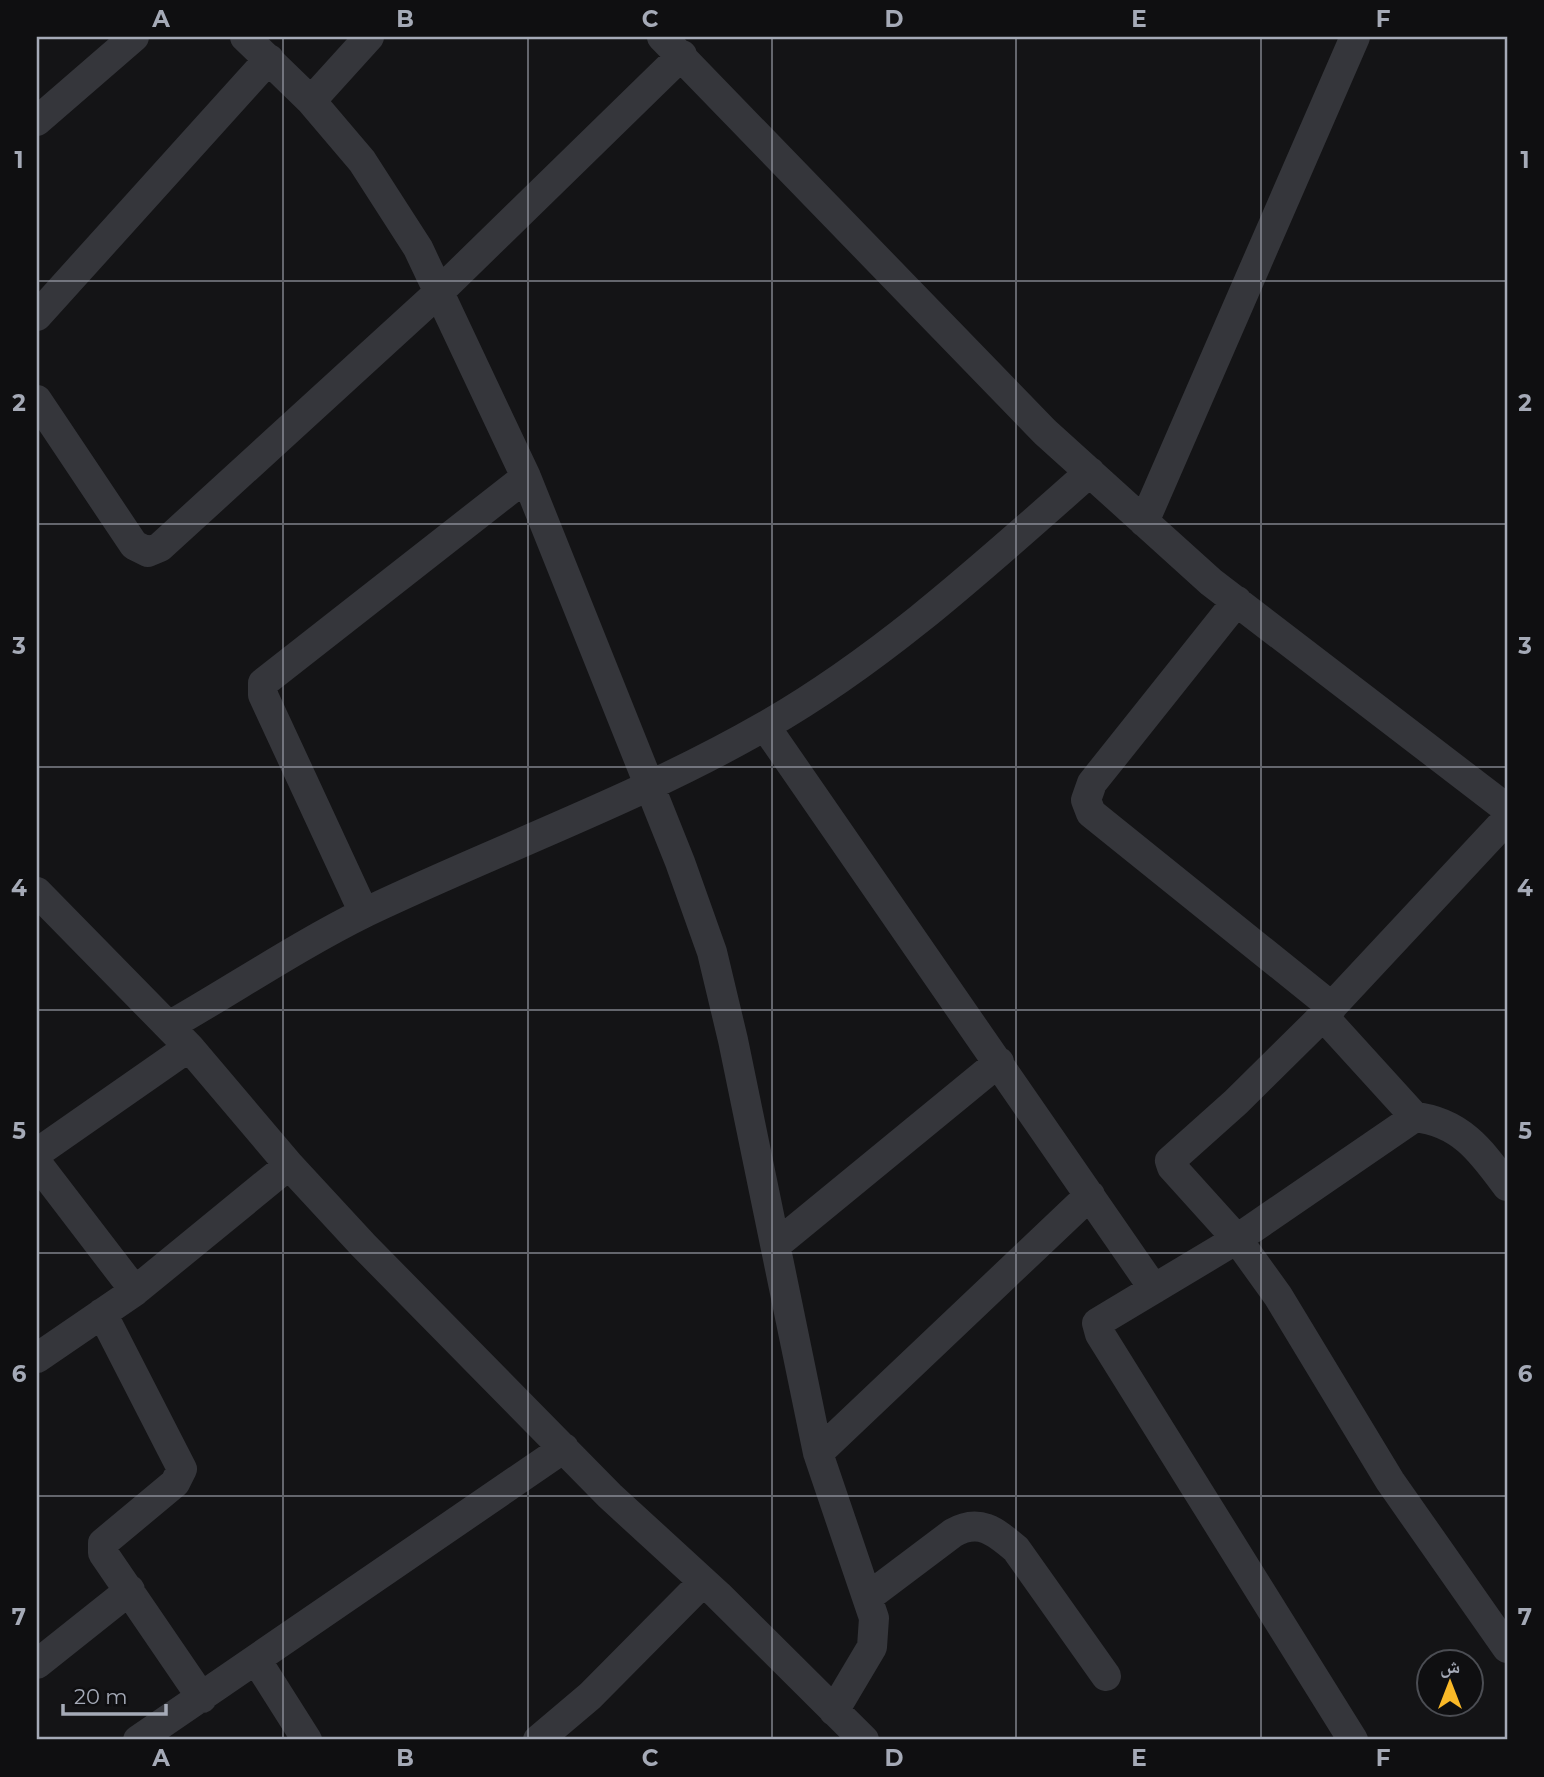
<svg xmlns="http://www.w3.org/2000/svg" width="1544" height="1777" font-family="Montserrat,'Noto Naskh Arabic',sans-serif">
  <rect width="100%" height="100%" fill="#141416"/>
  <g fill="none" stroke-linecap="round" stroke-linejoin="round">
    <path stroke="#35363b" stroke-width="30" d="M 245,37 L 311,101 L 362,161 L 418,248 L 526,477 L 680,862 L 712,952 L 733,1040 L 818,1453 L 874,1618 L 872,1647 L 834,1711
      M 662,37 L 1045,432 L 1211,582 L 1502,805 L 1507,816
      M 311,101 L 369,37
      M 37,121 L 134,37
      M 37,316 L 269,59
      M 37,400 L 134,545 L 148,552 L 160,547 L 438,293 L 682,55
      M 1144,522 L 1355,37
      M 1237,601 L 1092,783 L 1086,800 L 1091,813 L 1332,1007
      M 765,726 L 1154,1289
      M 1507,819 L 1323,1016 L 1236,1102 L 1170,1161 L 1172,1167 L 1237,1239 L 1278,1296 L 1390,1481 L 1507,1648
      M 37,892 L 189,1047 L 289,1165 L 363,1245 L 610,1496 L 718,1595 L 864,1740
      M 364,913 L 263,695 L 263,683 L 526,477
      M 1323,1016 L 1415,1117
      M 169,1026 C 234,989 299,945 366,912 C 498,849 638,799 765,726 C 884,658 987,563 1090,472
      M 37,1153 L 189,1047
      M 37,1163 L 135,1291
      M 776,1245 L 999,1062
      M 102,1313 L 182,1469 L 175,1483 L 103,1543 L 103,1553 L 202,1698
      M 37,1358 L 135,1291 L 289,1165
      M 818,1453 L 1090,1195
      M 868,1597 L 953,1533 C 979,1518 995,1531 1016,1549 L 1106,1676
      M 257,1661 L 307,1740
      M 37,1664 L 130,1590
      M 138,1740 L 564,1448
      M 538,1740 L 590,1696 L 703,1582
      M 1353,1740 L 1100,1334 L 1097,1323 L 1237,1239 L 1415,1117 C 1461,1122 1482,1152 1507,1186"/>
  </g>
  <path fill="none" stroke="#a5aab7" stroke-width="2" stroke-opacity="0.55" d="M 283,37 L 283,1740M 528,37 L 528,1740M 772,37 L 772,1740M 1016,37 L 1016,1740M 1261,37 L 1261,1740M 37,281 L 1507,281M 37,524 L 1507,524M 37,767 L 1507,767M 37,1010 L 1507,1010M 37,1253 L 1507,1253M 37,1496 L 1507,1496"/>
  <rect width="1544" height="1777" fill="none" stroke="#0f0f11" stroke-width="77"/>
  <g transform="translate(1450 1683)"><circle r="33" fill="#0f0f11" stroke="#4b4d53" stroke-width="2"/>
  <path d="M0-5L12 26L0 18L-12 26Z" fill="#fab928"/>
  <text y="-10" font-size="19" font-weight="bold" text-anchor="middle" fill="#a5aab7">ش</text>
  </g>
  <path d="M63 1704v10h103v-10" fill="none" stroke="#a5aab7" stroke-width="3.5"/>
  <text x="74" y="1704" font-size="21" fill="#a5aab7" stroke="#0f0f11" stroke-width="5" paint-order="stroke">20 m</text>
  <rect x="38" y="38" width="1468" height="1700" fill="none" stroke="#a5aab7" stroke-width="2.5"/>
  <g font-size="23" text-anchor="middle" font-weight="bold" fill="#a5aab7">
    <text x="161" y="27">A</text>
    <text x="405" y="27">B</text>
    <text x="650" y="27">C</text>
    <text x="894" y="27">D</text>
    <text x="1139" y="27">E</text>
    <text x="1383" y="27">F</text>
    <text x="19" y="168">1</text>
    <text x="1525" y="168">1</text>
    <text x="19" y="411">2</text>
    <text x="1525" y="411">2</text>
    <text x="19" y="654">3</text>
    <text x="1525" y="654">3</text>
    <text x="19" y="896">4</text>
    <text x="1525" y="896">4</text>
    <text x="19" y="1139">5</text>
    <text x="1525" y="1139">5</text>
    <text x="19" y="1382">6</text>
    <text x="1525" y="1382">6</text>
    <text x="19" y="1625">7</text>
    <text x="1525" y="1625">7</text>
    <text x="161" y="1766">A</text>
    <text x="405" y="1766">B</text>
    <text x="650" y="1766">C</text>
    <text x="894" y="1766">D</text>
    <text x="1139" y="1766">E</text>
    <text x="1383" y="1766">F</text>
  </g>
</svg>
